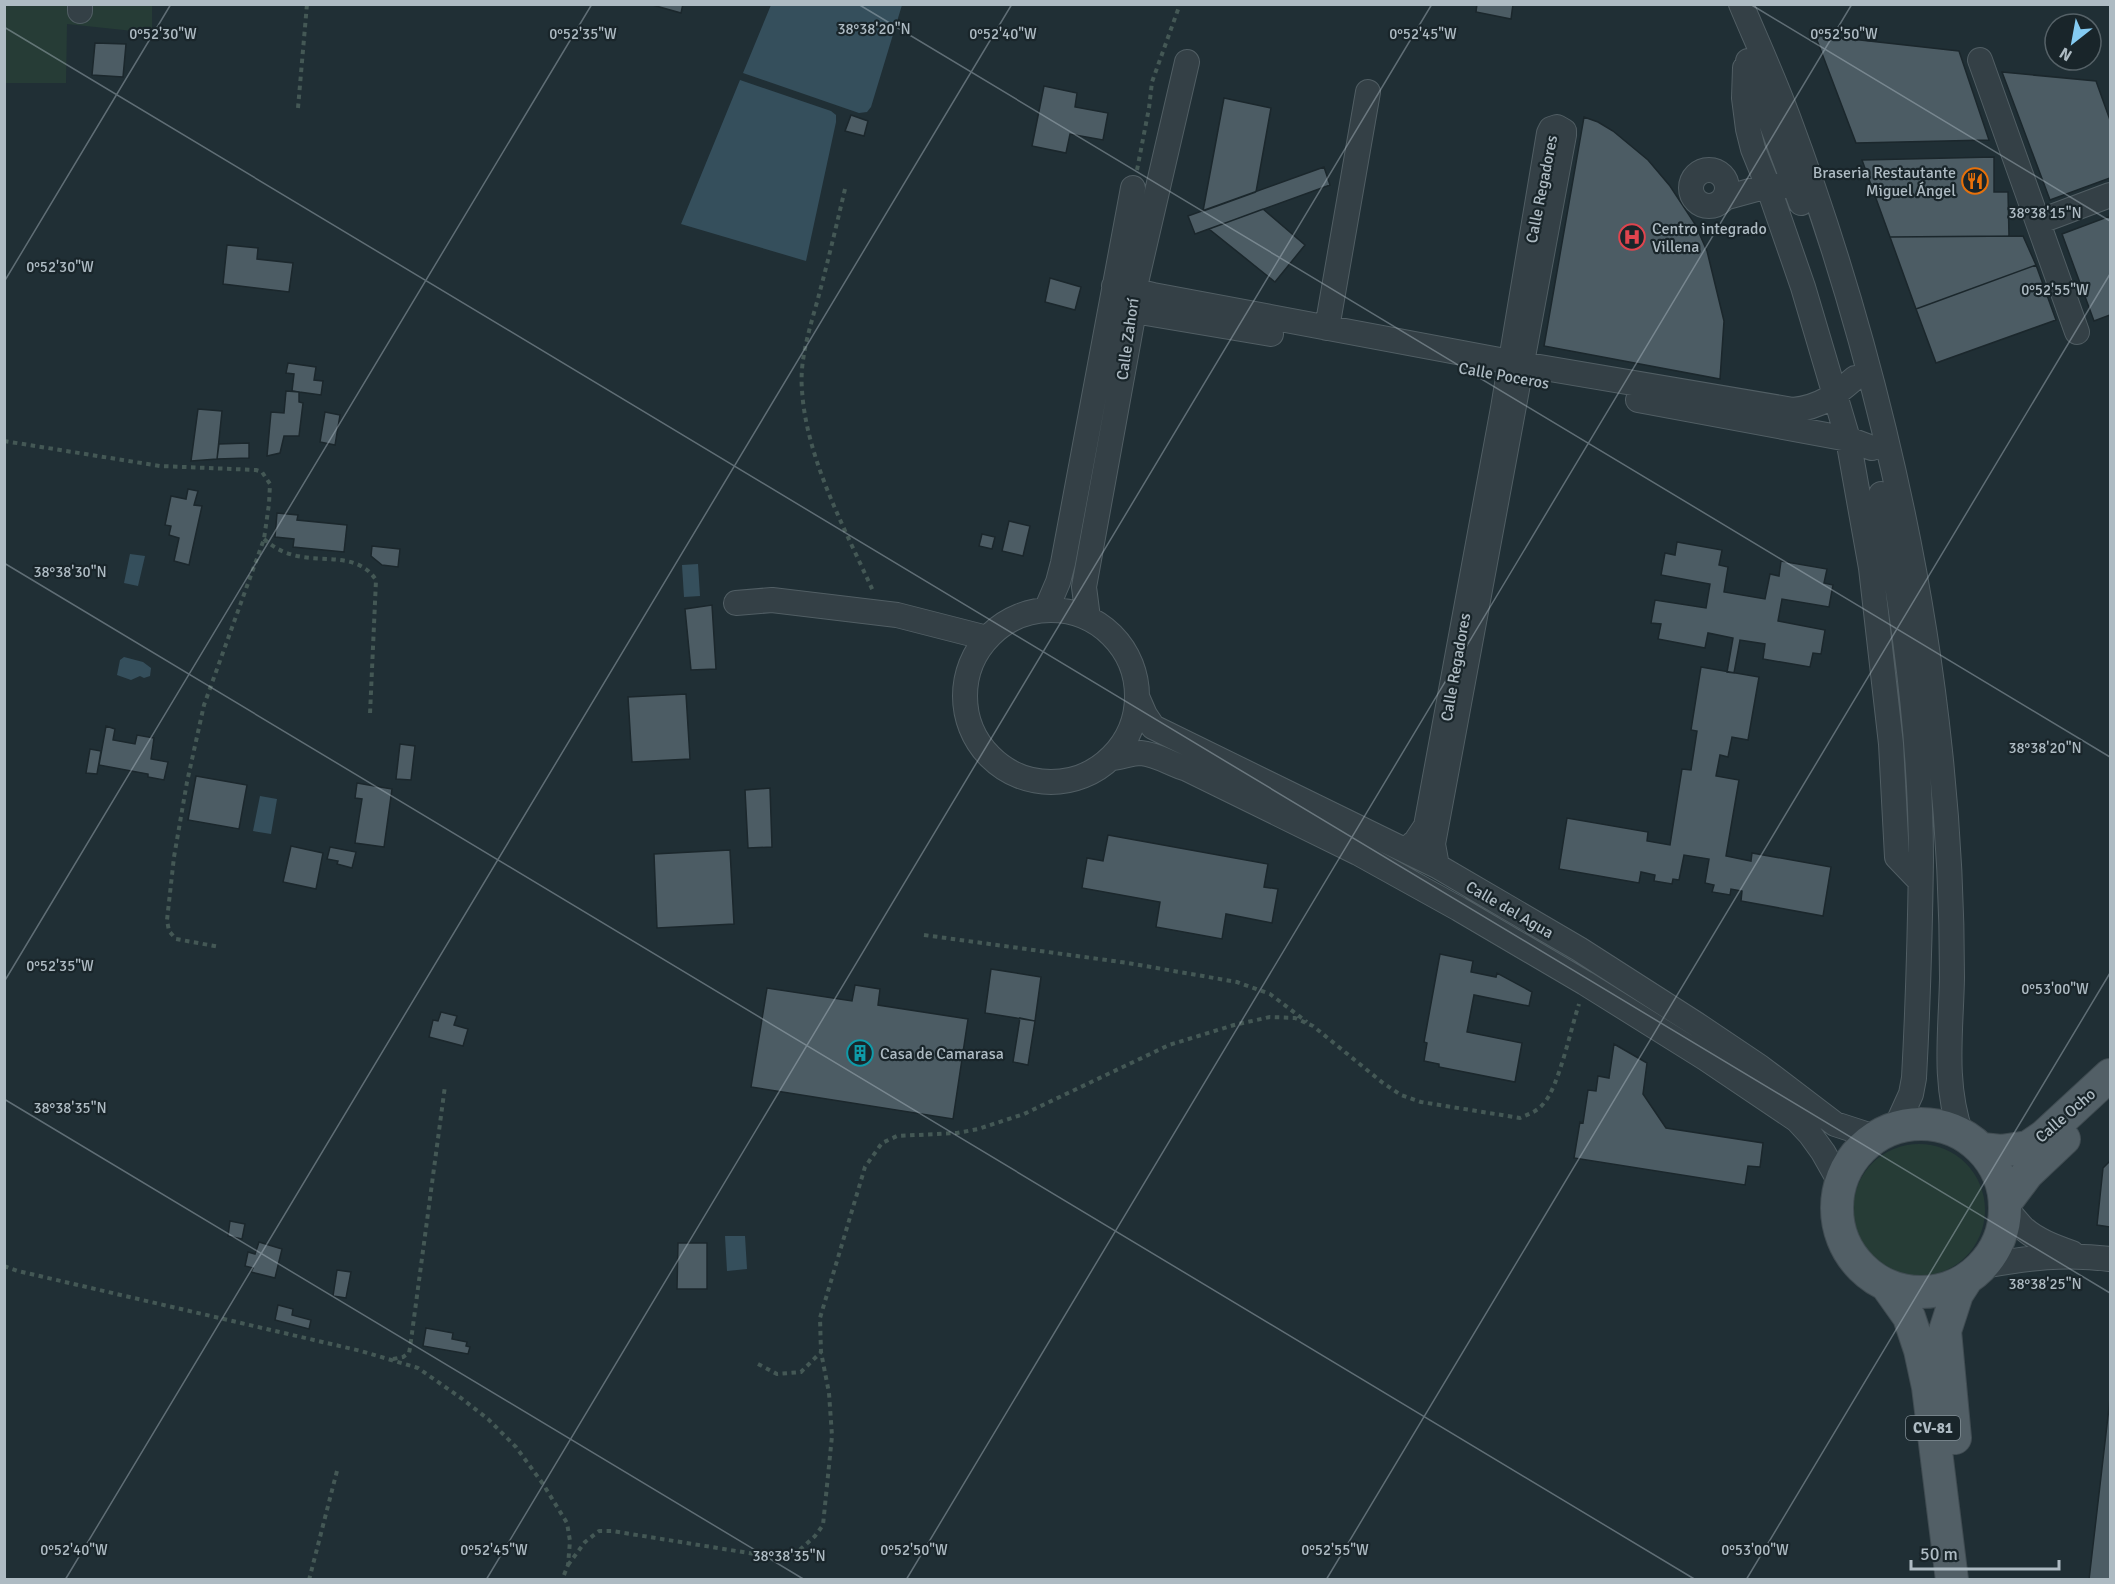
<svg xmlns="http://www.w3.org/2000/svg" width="2115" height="1584" font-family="Signika,sans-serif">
  <rect width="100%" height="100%" fill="#202f35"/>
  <path fill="#263c36" d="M 4,5 L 152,5 L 152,33 L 67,24 L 66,83 L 5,83 Z
    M1853 1210a66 66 0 1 1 132 0a66 66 0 1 1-132 0Z"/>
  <path fill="#354f5c" d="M 771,5 L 902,5 L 871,107 L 867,112 L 859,113 L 743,73 Z
    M 740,80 L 831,111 L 836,115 L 836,122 L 806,261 L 681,224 Z
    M 130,554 L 145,556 L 138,586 L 124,583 Z
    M 698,564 L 700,596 L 684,597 L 682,565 Z
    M 124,657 L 143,662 L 151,668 L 150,676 L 144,678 L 140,676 L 131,680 L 117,675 L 120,660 Z
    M 260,796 L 277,799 L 271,834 L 253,831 Z
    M 725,1236 L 745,1236 L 747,1269 L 727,1271 Z"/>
  <path fill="#4c5c64" stroke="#1b272c" stroke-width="1.5" d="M 649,4 L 683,4 L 681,13 Z
    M 1477,4 L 1513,4 L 1511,19 L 1476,12 Z
    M 1815,35 L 1959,51 L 1989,140 L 1856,143 Z
    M 95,43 L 126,44 L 123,77 L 92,75 Z
    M 2002,72 L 2096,81 L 2110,120 L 2110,178 L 2050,200 Z
    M 1044,86 L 1077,93 L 1075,107 L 1108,113 L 1103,140 L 1070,134 L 1066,153 L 1032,146 Z
    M 1224,98 L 1271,108 L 1256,192 L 1203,211 Z
    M 851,115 L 868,121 L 864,136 L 845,131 Z
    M 1584,117 L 1598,122 L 1613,131 L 1648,160 L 1670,186 L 1695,224 L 1707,251 L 1724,321 L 1720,379 L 1544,346 Z
    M 1994,157 L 1994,192 L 2008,192 L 2009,236 L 1890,237 L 1862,160 Z
    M 1324,167 L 1330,185 L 1195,234 L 1188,216 Z
    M 1263,209 L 1305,245 L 1275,282 L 1209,229 Z
    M 2110,216 L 2110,315 L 2094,321 L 2062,234 Z
    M 2023,236 L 2036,265 L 1916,309 L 1890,237 Z
    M 227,245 L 258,248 L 257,259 L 293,263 L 289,292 L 223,284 Z
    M 2036,265 L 2056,320 L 1936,363 L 1916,309 Z
    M 1050,278 L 1081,287 L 1075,310 L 1045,302 Z
    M 288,363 L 316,367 L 314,380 L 323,381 L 321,395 L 292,391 L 294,374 L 286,373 Z
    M 286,391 L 299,392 L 299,402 L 303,403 L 299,436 L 284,436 L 280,453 L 267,456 L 271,412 L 284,413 Z
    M 198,409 L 222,411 L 217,459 L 191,461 Z
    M 325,412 L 340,415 L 335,445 L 320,442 Z
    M 249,443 L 249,458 L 217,459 L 219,444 Z
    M 188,489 L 198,491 L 194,505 L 202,506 L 189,565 L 174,561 L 179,538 L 169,535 L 171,526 L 165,525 L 171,496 L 186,499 Z
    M 277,513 L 298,515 L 297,520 L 347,525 L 344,552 L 293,547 L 294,539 L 275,537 Z
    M 1009,521 L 1030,526 L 1023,556 L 1002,551 Z
    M 982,534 L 995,537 L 992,549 L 979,546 Z
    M 1677,542 L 1722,550 L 1719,565 L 1728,567 L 1724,592 L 1765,599 L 1770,574 L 1779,576 L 1781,561 L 1827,569 L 1824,583 L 1833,585 L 1829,607 L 1782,599 L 1778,621 L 1825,630 L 1821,654 L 1813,653 L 1810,667 L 1763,659 L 1765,644 L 1740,640 L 1734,673 L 1727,672 L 1733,638 L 1708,633 L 1705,648 L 1658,639 L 1661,624 L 1651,623 L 1655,600 L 1706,608 L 1710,584 L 1661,575 L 1665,553 L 1675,555 Z
    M 372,546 L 400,549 L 398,567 L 382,565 L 371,556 Z
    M 712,605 L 716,669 L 691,670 L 685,609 Z
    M 1701,667 L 1759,677 L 1748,740 L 1732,737 L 1728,757 L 1720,755 L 1716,776 L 1739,780 L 1726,856 L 1751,861 L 1752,853 L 1831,867 L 1823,916 L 1741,901 L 1742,891 L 1731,889 L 1730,895 L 1712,892 L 1714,885 L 1705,883 L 1709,859 L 1684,855 L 1679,880 L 1673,879 L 1672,884 L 1654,881 L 1655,875 L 1641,872 L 1639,883 L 1559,869 L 1567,818 L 1648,832 L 1647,841 L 1670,845 L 1682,769 L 1691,770 L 1697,731 L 1691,730 Z
    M 686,694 L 690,759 L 632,762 L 628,697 Z
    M 106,726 L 115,729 L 113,740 L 135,744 L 137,735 L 154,738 L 151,759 L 168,762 L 164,780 L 148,777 L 148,774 L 99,765 Z
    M 400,744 L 415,746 L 411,780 L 396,779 Z
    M 90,749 L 101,751 L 97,774 L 86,773 Z
    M 196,776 L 247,785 L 239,829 L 188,820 Z
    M 357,783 L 392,789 L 384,847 L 355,843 L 362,799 L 355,798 Z
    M 770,788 L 772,847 L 748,848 L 745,790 Z
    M 1108,835 L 1268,864 L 1264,887 L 1278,889 L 1272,923 L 1226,914 L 1222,939 L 1156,927 L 1160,902 L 1082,888 L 1087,858 L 1103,861 Z
    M 291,846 L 323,853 L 316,889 L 283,882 Z
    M 330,847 L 356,852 L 352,868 L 337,864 L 338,861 L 327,859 Z
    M 730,850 L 734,924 L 657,928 L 654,854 Z
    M 1440,954 L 1473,961 L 1471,972 L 1496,977 L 1497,973 L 1532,992 L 1529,1006 L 1474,995 L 1467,1032 L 1522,1043 L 1515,1082 L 1439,1067 L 1439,1064 L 1424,1061 L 1427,1043 L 1424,1042 Z
    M 991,969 L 1041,977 L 1035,1021 L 985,1013 Z
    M 855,985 L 880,989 L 878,1005 L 968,1019 L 953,1119 L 751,1087 L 767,988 L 852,1001 Z
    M 441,1012 L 457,1016 L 454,1025 L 468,1029 L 463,1046 L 429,1037 L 433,1020 L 438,1021 Z
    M 1020,1018 L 1035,1021 L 1028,1065 L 1013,1062 Z
    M 1614,1044 L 1647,1063 L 1643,1094 L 1666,1128 L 1763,1143 L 1760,1167 L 1748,1166 L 1745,1185 L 1574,1158 L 1580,1122 L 1583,1123 L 1588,1090 L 1596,1091 L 1598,1076 L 1609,1078 Z
    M 2110,1161 L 2110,1227 L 2097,1225 L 2103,1168 Z
    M 230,1221 L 245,1224 L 242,1239 L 228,1236 Z
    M 259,1242 L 282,1249 L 275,1278 L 251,1272 L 253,1268 L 245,1266 L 248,1252 L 255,1254 Z
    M 678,1243 L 707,1243 L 707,1289 L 677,1289 Z
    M 337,1270 L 351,1272 L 346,1298 L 333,1296 Z
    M 278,1305 L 293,1309 L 292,1315 L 311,1320 L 309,1329 L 275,1320 Z
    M 426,1328 L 453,1333 L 452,1339 L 467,1342 L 466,1346 L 470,1347 L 468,1354 L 423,1346 Z
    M 2110,1399 L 2110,1580 L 2089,1580 Z"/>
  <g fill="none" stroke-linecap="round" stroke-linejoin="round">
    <g stroke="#515e64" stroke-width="26">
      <path id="minor" d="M 1741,4 C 1757,42 1774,79 1788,117 C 1863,318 1918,538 1940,751 C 1948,826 1952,902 1952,978 C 1951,1031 1943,1082 1961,1134
        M 80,11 L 80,4
        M 1980,60 L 2077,332
        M 1748,61 L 1801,203
        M 1745,68 L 1744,98 L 1748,129 L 1753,149 L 1768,186 L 1803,287 L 1848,439 L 1871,568 L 1891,744 L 1897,857 L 1920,881
        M1691 188a18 18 0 1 1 36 0a18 18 0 1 1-36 0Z
        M 1724,198 L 1768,186 L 1785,186
        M 2038,222 L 2110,195
        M 1114,286 L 1153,295 L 1521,364 L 1793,410 C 1821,407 1834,396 1855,378
        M 1134,311 L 1271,334
        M 1327,328 L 1368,92
        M 1638,400 L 1848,439 L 1872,448
        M 1881,494 C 1904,613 1921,737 1921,860 C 1920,932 1918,1005 1914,1078 L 1911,1094 L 1896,1127
        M 736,603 L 772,600 L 897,615 L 987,638
        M965 696a86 86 0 1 1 172 0a86 86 0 1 1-172 0Z
        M 1046,610 L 1058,582 L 1063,563 L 1133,188
        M 1088,618 L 1084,587 L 1134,311 L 1134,291 L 1187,62
        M 1138,699 L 1145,715 L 1153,727 L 1437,866 L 1579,949 L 1696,1024 L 1760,1067 L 1835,1124 L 1875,1137
        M 1113,758 C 1122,757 1132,753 1141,753 C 1157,754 1172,765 1187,769 L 1358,853 L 1459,909 L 1585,983 L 1705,1058 L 1797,1120 L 1810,1134 L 1823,1152 L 1840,1182
        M 1406,850 L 1416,841 L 1426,826 L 1503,408 L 1549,133 L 1551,129 L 1557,127 L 1564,131 L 1564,135 L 1433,844 L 1437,866
        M 2006,1209 C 2012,1215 2017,1222 2023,1228 C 2036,1240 2055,1247 2072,1253
        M 1983,1266 C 2028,1258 2065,1253 2110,1259"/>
    </g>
    <g stroke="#404c52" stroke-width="34">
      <path id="major" d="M1837 1208a84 84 0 1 1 168 0a84 84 0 1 1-168 0Z
        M 1982,1149 L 2001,1151 L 2028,1147 L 2044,1136 L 2110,1075
        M 2006,1202 L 2027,1174 L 2064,1139
        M 1887,1286 L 1909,1317 L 1920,1350 L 1928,1387 L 1952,1580
        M 1955,1438 L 1945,1331 L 1957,1294 L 1966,1280"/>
    </g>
    <path stroke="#445855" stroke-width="4" stroke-dasharray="4.5 4.5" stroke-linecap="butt" d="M 298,108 L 307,4
      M 1137,170 L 1149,108 L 1152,82 L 1180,4
      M 845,189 C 837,223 829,257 820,291 C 812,322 799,357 802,390 C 806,458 845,529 873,591
      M 4,441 L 160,466 L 256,470 L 262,472 L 270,484 L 269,504 L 264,539 L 204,705 L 187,782 L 174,857 L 167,920 L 169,931 L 176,939 L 220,947
      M 264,539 C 274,548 284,553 297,556 C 325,562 359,553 376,580 L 370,714
      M 924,935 L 1128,963 L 1237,982 L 1270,994 L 1307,1022
      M 4,1266 L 18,1271 L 361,1351 L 418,1368 L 461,1398 L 488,1419 L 516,1447 L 543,1484 L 567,1523 L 570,1541 L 568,1565 L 562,1580
      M 393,1359 L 403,1357 L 409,1353 L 410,1348 L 445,1086
      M 758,1364 L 777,1374 L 801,1372 L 821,1352
      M 568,1565 L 585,1542 L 599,1531 L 612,1531 L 780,1558 L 793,1556 L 815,1536 L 823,1525 L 832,1436 L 829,1393 L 821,1352 L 820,1318 L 865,1167 L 882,1143 L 897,1136 L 957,1133 L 978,1129 L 1024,1114 L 1169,1045 L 1234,1025 L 1270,1017 L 1295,1018 L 1313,1026 L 1383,1083 L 1401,1095 L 1421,1102 L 1520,1118 C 1529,1114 1538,1111 1544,1103 C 1559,1086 1571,1028 1579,1004
      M 309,1580 L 338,1467"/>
    <use href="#minor" stroke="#344046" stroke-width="24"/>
    <use href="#major" stroke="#525f66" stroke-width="32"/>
  </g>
  <path fill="none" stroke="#aebbc3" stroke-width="1.5" stroke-opacity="0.45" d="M 858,4 L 2110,757M 1750,4 L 2110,221M 4,27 L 2110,1293M 4,282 L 171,4M 4,563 L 1696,1580M 4,982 L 592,4M 4,1099 L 805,1580M 65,1580 L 1012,4M 486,1580 L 1432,4M 906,1580 L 1852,4M 1326,1580 L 2110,274M 1746,1580 L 2110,973"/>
  <defs>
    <g id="restaurant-ring" transform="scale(1.35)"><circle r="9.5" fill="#19252a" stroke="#e8710a" stroke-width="1.5"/><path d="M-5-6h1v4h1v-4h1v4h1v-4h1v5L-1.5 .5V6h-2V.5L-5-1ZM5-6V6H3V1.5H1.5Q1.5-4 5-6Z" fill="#e8710a"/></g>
    <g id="hospital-ring" transform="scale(1.35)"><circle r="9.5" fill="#19252a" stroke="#e0444e" stroke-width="1.5"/><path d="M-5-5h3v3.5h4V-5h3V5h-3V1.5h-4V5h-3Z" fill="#e0444e"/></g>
    <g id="building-ring" transform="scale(1.35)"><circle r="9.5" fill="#19252a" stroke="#0f9aa8" stroke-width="1.5"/><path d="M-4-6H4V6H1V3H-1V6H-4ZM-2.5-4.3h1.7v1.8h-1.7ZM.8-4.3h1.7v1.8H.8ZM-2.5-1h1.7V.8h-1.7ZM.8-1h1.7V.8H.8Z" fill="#0f9aa8"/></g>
  </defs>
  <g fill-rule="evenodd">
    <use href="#restaurant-ring" x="1975" y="181"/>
    <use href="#hospital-ring" x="1632" y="237"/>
    <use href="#building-ring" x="860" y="1053"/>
  </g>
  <g text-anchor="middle" stroke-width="4.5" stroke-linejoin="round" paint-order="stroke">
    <rect fill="#19252a" stroke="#818e95" stroke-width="1.5" x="1906" y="1416" width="54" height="24" rx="4.5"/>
    <g font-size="15" font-weight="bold" fill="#aebbc3">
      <text x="1933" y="1433">CV-81</text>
    </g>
    <g font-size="16" fill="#aebbc3" stroke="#19252a" text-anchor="start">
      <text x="1956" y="178" text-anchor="end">Braseria Restautante<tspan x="1956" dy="18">Miguel Ángel</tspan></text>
      <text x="1652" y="234">Centro integrado<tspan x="1652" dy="18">Villena</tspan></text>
      <text x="880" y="1059">Casa de Camarasa</text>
    </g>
    <g font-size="16" fill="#aebbc3" stroke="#19252a">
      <text transform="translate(1541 189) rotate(-79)" y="6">Calle Regadores</text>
      <text transform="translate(1127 339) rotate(-82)" y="6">Calle Zahorí</text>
      <text transform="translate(1504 375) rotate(10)" y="6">Calle Poceros</text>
      <text transform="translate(1455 667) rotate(-80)" y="6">Calle Regadores</text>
      <text transform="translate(1510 909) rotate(30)" y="6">Calle del Agua</text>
      <text transform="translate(2065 1115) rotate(-41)" y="6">Calle Ocho</text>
    </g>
  </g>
  <g font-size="15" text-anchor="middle" fill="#aebbc3" stroke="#19252a" stroke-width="4.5" stroke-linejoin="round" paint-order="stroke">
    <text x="874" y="34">38°38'20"N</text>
    <text x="163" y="39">0°52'30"W</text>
    <text x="583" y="39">0°52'35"W</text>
    <text x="1003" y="39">0°52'40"W</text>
    <text x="1423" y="39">0°52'45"W</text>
    <text x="1844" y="39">0°52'50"W</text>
    <text x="2045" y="218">38°38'15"N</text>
    <text x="60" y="272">0°52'30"W</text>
    <text x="2055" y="295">0°52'55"W</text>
    <text x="70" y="577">38°38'30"N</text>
    <text x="2045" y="753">38°38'20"N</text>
    <text x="60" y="971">0°52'35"W</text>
    <text x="2055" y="994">0°53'00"W</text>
    <text x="70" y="1113">38°38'35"N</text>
    <text x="2045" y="1289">38°38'25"N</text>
    <text x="74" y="1555">0°52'40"W</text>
    <text x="494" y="1555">0°52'45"W</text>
    <text x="914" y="1555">0°52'50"W</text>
    <text x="1335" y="1555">0°52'55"W</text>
    <text x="1755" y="1555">0°53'00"W</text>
    <text x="789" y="1561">38°38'35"N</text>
  </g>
  <rect width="2115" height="1584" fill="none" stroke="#aebbc3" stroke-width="12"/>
  <g transform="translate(2073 42) rotate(211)"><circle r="28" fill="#19252a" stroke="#556167" stroke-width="1.5"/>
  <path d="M0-4.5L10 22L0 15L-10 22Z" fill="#84cbf2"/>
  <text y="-9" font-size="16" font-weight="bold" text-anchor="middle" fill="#aebbc3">N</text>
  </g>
  <path d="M1911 1560v9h148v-9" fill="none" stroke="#aebbc3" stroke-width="3"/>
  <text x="1920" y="1560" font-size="18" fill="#aebbc3" stroke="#19252a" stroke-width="4.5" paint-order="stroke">50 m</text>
</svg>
